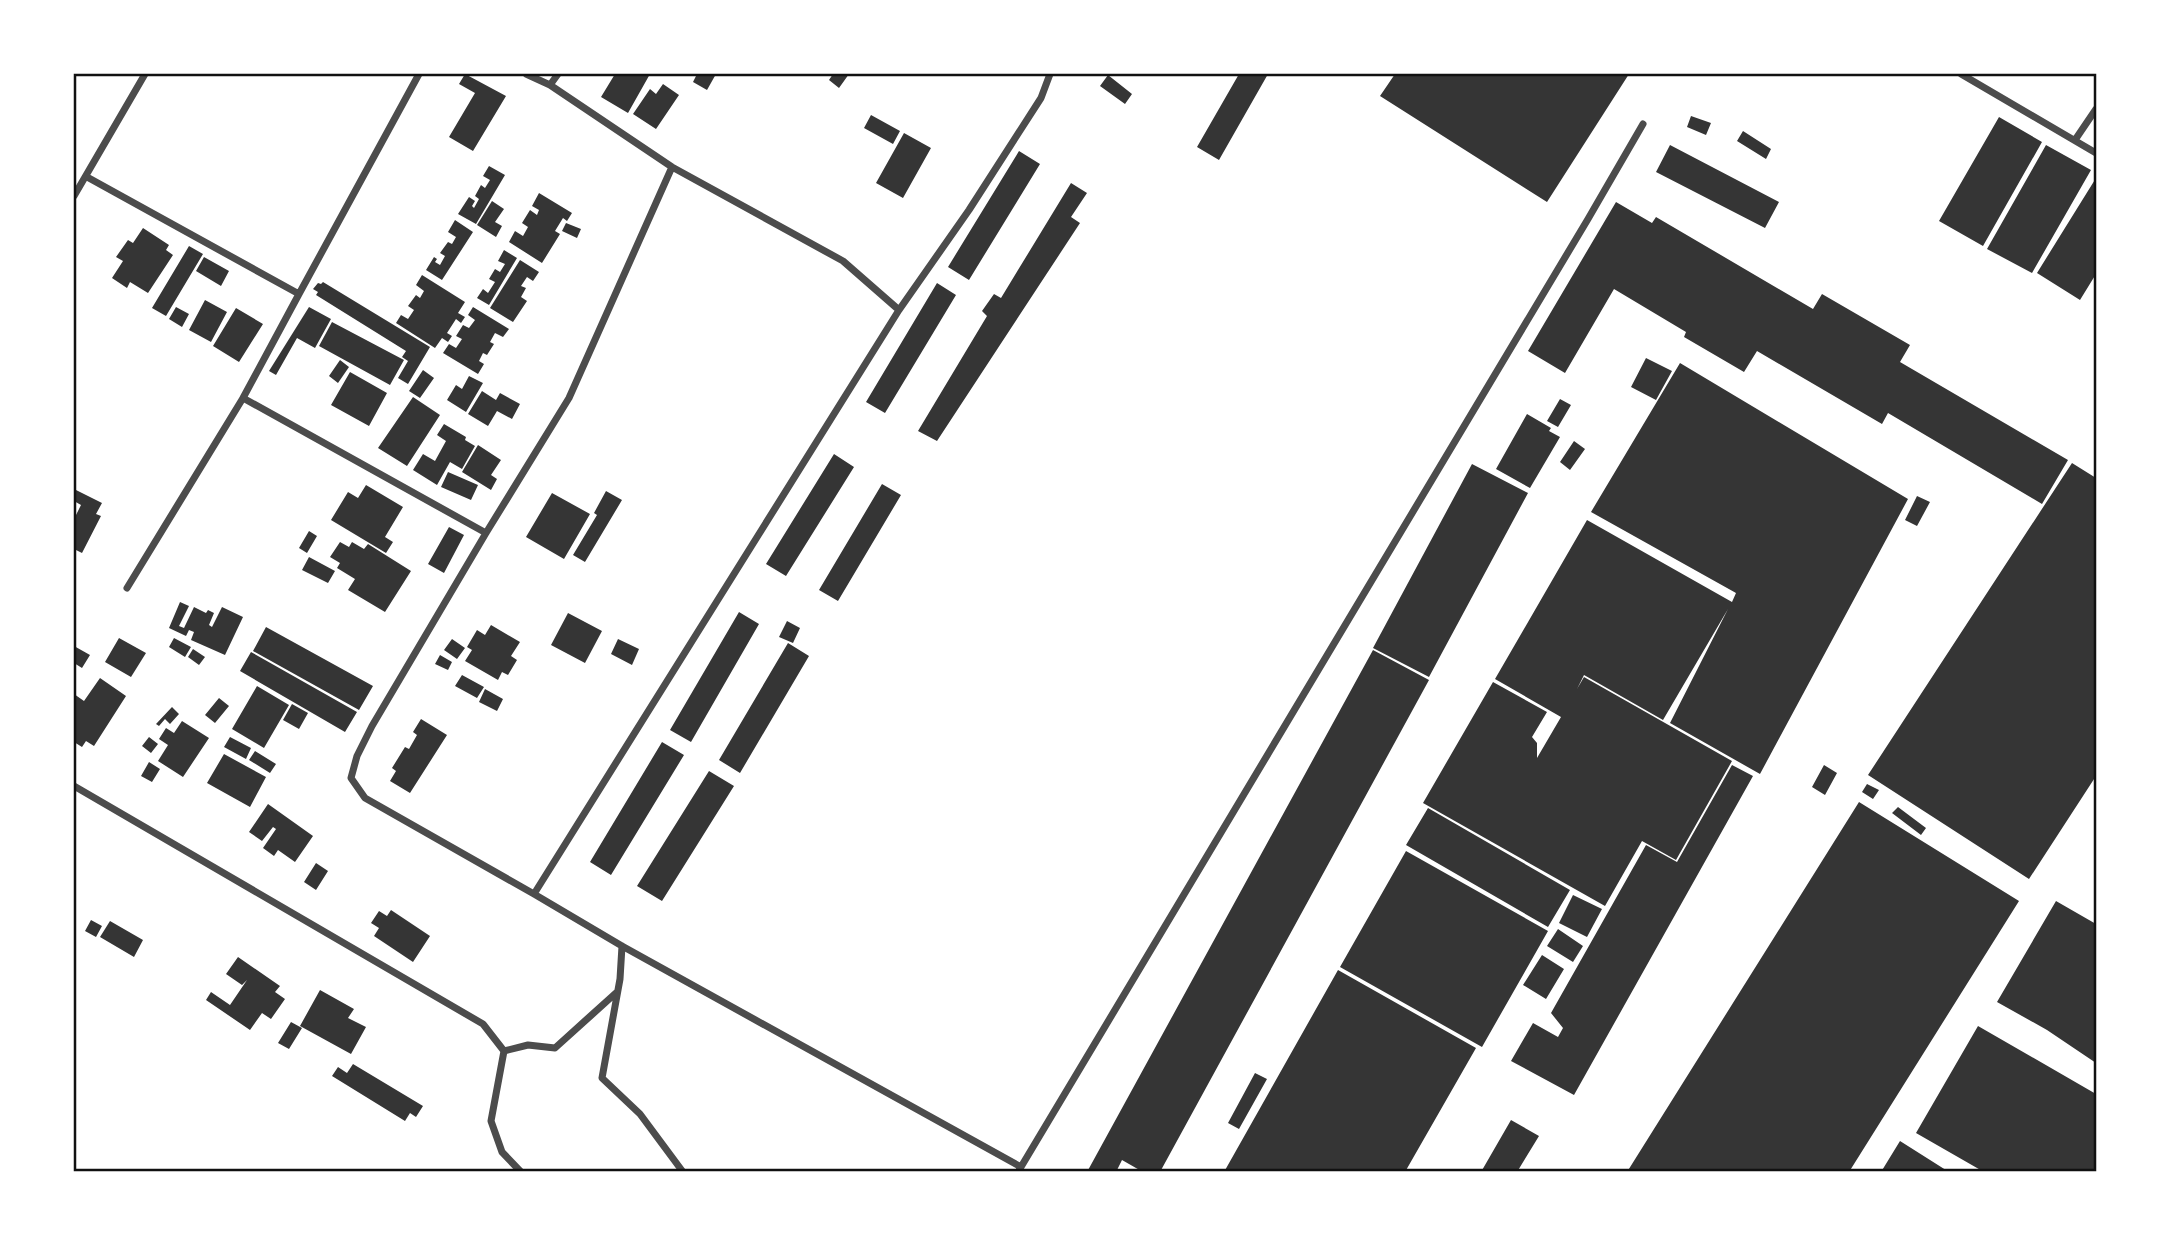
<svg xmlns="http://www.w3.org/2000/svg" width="2170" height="1245" font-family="'Public Sans',sans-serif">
  <rect width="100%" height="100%" fill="#fff"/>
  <path fill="#353535" d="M 465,74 L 506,96 L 473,151 L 449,137 L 475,93 L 459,84 Z
    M 615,74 L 650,74 L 628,113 L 601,97 Z
    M 697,74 L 716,74 L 707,90 L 693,82 Z
    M 833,74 L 849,74 L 839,88 L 829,80 Z
    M 1239,74 L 1268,74 L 1219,160 L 1197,147 Z
    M 1395,74 L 1629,74 L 1547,202 L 1380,96 Z
    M 1108,75 L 1132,94 L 1125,104 L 1100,86 Z
    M 663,84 L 679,95 L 656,129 L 633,114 L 650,89 L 656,94 Z
    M 871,115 L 900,131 L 893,144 L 864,128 Z
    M 1691,116 L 1711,123 L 1706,135 L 1687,127 Z
    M 1999,117 L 2042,142 L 1983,246 L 1939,221 Z
    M 1743,131 L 1771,149 L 1766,159 L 1737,141 Z
    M 904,133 L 931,148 L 903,198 L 876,183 Z
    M 1670,145 L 1779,202 L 1765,228 L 1656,172 Z
    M 2046,145 L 2091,170 L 2032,273 L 1987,249 Z
    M 1019,151 L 1040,164 L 969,280 L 948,267 Z
    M 489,166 L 505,175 L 476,224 L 458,214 L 469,197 L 475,201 L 472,206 L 474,208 L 479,199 L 475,196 L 481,185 L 485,188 L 490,180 L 483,176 Z
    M 2096,178 L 2096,274 L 2080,300 L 2037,273 Z
    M 1071,183 L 1087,193 L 1071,217 L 1080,223 L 937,441 L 918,431 L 987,316 L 982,311 L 994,294 L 1001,298 Z
    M 539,193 L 572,213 L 567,221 L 563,218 L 555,231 L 560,234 L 542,263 L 509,242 L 515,231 L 523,236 L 528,227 L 522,223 L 530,210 L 537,215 L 539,210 L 532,206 Z
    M 492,201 L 504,209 L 495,222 L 502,226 L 496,237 L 477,225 Z
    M 1616,202 L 1652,223 L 1656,217 L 1813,309 L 1822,294 L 1910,345 L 1900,362 L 2068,460 L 2042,504 L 1888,413 L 1882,424 L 1757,351 L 1744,372 L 1684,337 L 1686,332 L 1614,289 L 1565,373 L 1528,351 Z
    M 455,220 L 473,232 L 442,280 L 426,270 L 434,257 L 437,259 L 435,262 L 440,265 L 445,256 L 440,253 L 448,242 L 452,244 L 456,237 L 448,232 Z
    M 566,223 L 581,229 L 577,238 L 562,231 Z
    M 143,228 L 169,245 L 166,250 L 173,255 L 148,293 L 130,282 L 127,288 L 112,278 L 123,261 L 116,257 L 128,240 L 133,243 Z
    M 189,246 L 203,254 L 166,316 L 152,308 Z
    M 504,250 L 517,258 L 489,305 L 477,298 L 483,289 L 488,293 L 495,282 L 489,279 L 495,269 L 500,272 L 505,264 L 498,261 Z
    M 204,257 L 229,271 L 221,286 L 196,271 Z
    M 520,260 L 539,272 L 533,281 L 527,277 L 521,286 L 526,288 L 521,297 L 527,301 L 513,322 L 490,308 Z
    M 422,275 L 465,302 L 458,313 L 465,317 L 461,323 L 456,319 L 447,333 L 452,336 L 448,342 L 442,338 L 435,348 L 396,323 L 401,315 L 408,319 L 414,310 L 408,306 L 416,295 L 420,298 L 424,291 L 416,285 Z
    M 323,282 L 430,347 L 408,384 L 398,378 L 408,361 L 402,357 L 406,351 L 316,295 L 318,292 L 313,289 L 318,283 L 321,284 Z
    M 937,283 L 956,295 L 885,413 L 866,402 Z
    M 205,300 L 227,312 L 211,342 L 189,330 Z
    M 176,307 L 189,314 L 182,327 L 169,319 Z
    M 309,307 L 331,319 L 315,348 L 297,338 L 276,375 L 269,371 Z
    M 473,307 L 509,329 L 503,337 L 495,333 L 490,342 L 494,344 L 487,355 L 483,353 L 479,361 L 484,364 L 478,374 L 443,353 L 449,344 L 456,348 L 462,339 L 456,336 L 463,325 L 469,328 L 475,320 L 468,315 Z
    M 236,308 L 263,324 L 239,362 L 213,346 Z
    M 332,322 L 404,360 L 390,385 L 319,346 Z
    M 1646,358 L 1672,371 L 1656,400 L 1631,387 Z
    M 340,360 L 349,367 L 338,383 L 329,376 Z
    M 1680,363 L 1908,499 L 1760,774 L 1670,723 L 1728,609 L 1663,720 L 1584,675 L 1577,689 L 1584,677 L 1732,761 L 1676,860 L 1642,841 L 1605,906 L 1423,803 L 1493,682 L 1547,712 L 1532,737 L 1537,743 L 1537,758 L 1561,717 L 1495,679 L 1587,520 L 1732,602 L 1736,593 L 1591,512 Z
    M 423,370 L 434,378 L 420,398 L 409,391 Z
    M 350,372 L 387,393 L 369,426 L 331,405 Z
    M 469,376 L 483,383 L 466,412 L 447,400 L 456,385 L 462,389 Z
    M 482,391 L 496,400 L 500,393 L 520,404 L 512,419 L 497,411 L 488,426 L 468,414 Z
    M 413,397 L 440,415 L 407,466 L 378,448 Z
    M 1560,399 L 1571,405 L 1558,427 L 1547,421 Z
    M 1527,414 L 1551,428 L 1549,431 L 1560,437 L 1530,488 L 1496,469 Z
    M 444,424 L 466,437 L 465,440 L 475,446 L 462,469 L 450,462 L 437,485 L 413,470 L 423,454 L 435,461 L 446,441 L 437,435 Z
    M 1574,441 L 1585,449 L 1570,470 L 1560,462 Z
    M 478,445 L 501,460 L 491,475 L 497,479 L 491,490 L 462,472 Z
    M 834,454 L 854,467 L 786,576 L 766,564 Z
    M 2072,463 L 2096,478 L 2096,776 L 2029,879 L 1868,775 Z
    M 1472,464 L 1528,493 L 1429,677 L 1373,648 Z
    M 448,472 L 478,485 L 471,500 L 441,487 Z
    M 882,484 L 901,495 L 838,601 L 819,590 Z
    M 366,485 L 403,507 L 385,537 L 393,542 L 386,553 L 331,520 L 348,492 L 358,498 Z
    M 74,489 L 102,503 L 96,514 L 101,516 L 82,553 L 74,549 L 74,519 L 81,505 L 74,501 Z
    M 606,491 L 622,500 L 585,562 L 573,555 L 597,515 L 594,513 Z
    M 552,493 L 590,514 L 564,559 L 526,537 Z
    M 1917,496 L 1930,502 L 1917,526 L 1905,520 Z
    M 449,527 L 464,535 L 444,573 L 428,564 Z
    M 309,531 L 317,536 L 307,553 L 299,548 Z
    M 340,542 L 349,547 L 352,542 L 364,549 L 368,544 L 411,571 L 385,612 L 348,590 L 355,579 L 337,568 L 340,563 L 330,557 Z
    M 309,557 L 335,571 L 328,583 L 302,570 Z
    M 180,602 L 189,606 L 179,626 L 184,628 L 194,607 L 206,613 L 208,610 L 214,613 L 209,625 L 212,627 L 222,607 L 243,617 L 225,655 L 191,640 L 194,632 L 189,630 L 186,636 L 169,628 Z
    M 739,612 L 759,624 L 691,742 L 670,730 Z
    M 568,613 L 602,631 L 585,663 L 551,645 Z
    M 787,621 L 800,628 L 793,643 L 779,637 Z
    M 491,625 L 520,642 L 511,656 L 517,660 L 508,675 L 502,672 L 498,680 L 465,661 L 472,650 L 467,647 L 477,630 L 485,635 Z
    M 266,627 L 373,686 L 359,710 L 253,651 Z
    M 119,638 L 146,653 L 131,677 L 105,662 Z
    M 174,638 L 191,647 L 185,657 L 169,647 Z
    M 452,639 L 465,648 L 457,659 L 444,650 Z
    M 618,639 L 639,649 L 632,665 L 611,654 Z
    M 788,643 L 809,656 L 740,773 L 719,760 Z
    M 74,646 L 90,655 L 82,668 L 74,663 Z
    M 193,649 L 205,657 L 199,665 L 188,657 Z
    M 1373,650 L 1429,680 L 1160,1172 L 1143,1172 L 1122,1160 L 1116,1172 L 1087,1172 Z
    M 251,652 L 357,712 L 345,732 L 240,671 Z
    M 440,655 L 452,662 L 448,670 L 435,664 Z
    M 462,675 L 484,687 L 477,698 L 455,686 Z
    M 100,678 L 126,696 L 94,746 L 86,741 L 82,747 L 74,742 L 74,694 L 84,701 Z
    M 257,686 L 289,705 L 264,748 L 232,729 Z
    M 485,689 L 503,699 L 497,711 L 479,702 Z
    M 219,698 L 229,706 L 215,723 L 205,715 Z
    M 292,704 L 308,713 L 299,729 L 283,720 Z
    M 172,707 L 179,714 L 170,724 L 165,719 L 159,726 L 156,724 Z
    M 421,719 L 447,735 L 410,793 L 390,781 L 396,771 L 392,768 L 405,747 L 409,749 L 417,735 L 413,732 Z
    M 182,721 L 209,738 L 183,777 L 158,761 L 168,745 L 159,739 L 166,728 L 174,733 Z
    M 149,737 L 158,744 L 151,753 L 142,746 Z
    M 230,737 L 251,748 L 246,759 L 224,747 Z
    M 662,742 L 684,755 L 611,875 L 590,862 Z
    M 255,751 L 276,764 L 270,773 L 249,760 Z
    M 224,754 L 266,777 L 250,807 L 207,783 Z
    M 149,762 L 160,769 L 152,782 L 141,776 Z
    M 1732,765 L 1753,776 L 1574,1095 L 1511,1061 L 1533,1023 L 1558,1037 L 1563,1028 L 1551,1013 L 1646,845 L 1677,862 Z
    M 1824,765 L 1837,773 L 1825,795 L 1812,787 Z
    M 709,771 L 734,786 L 662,901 L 637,886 Z
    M 1867,784 L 1879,790 L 1873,799 L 1862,792 Z
    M 1859,802 L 2019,901 L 1849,1172 L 1627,1172 Z
    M 268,804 L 313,836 L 295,862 L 278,850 L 274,856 L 263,848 L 276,829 L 273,827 L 262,841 L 249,832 Z
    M 1898,807 L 1926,828 L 1921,835 L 1892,813 Z
    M 1428,808 L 1570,890 L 1548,927 L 1406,845 Z
    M 1406,851 L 1548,931 L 1482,1047 L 1340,967 Z
    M 316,863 L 328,871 L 316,890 L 304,882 Z
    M 1573,895 L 1602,909 L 1587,937 L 1559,923 Z
    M 2056,901 L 2096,924 L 2096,1063 L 2047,1030 L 1997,1002 Z
    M 391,910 L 430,936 L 413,962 L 374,936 L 379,928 L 371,923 L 379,911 L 387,916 Z
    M 91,920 L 102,926 L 96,937 L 85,931 Z
    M 110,921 L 143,940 L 134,957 L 100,937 Z
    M 1558,929 L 1583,946 L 1573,962 L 1547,946 Z
    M 1542,955 L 1564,969 L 1546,999 L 1523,985 Z
    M 238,957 L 280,986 L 275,992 L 285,999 L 271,1019 L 262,1013 L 250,1030 L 206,1000 L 211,992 L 230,1005 L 247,980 L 242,985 L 226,974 Z
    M 1338,970 L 1476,1048 L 1405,1172 L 1224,1172 Z
    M 320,990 L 354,1009 L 348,1018 L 366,1027 L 351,1054 L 300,1026 Z
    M 291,1022 L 302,1028 L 289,1049 L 278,1043 Z
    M 1978,1026 L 2096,1094 L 2096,1172 L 1984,1172 L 1916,1133 Z
    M 353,1064 L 423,1106 L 416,1117 L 410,1113 L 405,1121 L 332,1076 L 338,1067 L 347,1073 Z
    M 1255,1073 L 1267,1079 L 1239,1129 L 1228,1123 Z
    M 1511,1120 L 1539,1136 L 1517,1172 L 1481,1172 Z
    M 1900,1141 L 1949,1172 L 1881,1172 Z"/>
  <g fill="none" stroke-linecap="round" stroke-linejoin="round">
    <path stroke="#4c4c4c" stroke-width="7" d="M 526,74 L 550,85 L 672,167 L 843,261 L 899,310
      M 1961,74 L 2096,153
      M 550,85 L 558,74
      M 2075,140 L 2096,109
      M 672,167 L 569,398 L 486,533 L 372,726 L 357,756 L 351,778 L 365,798 L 534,894 L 622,946 L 1021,1167
      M 87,177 L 299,294 L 243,398 L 486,533
      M 74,196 L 145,74
      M 299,294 L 419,74
      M 127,588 L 243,398
      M 74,786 L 483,1024 L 504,1051 L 491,1121 L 502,1152 L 521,1172
      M 534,894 L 899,310 L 969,210 L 1041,98 L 1050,74
      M 622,946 L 620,979 L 602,1078 L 640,1114 L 683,1172
      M 504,1051 L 528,1045 L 555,1048 L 617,992
      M 1018,1172 L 1588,219 L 1643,124"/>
  </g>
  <rect width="2170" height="1245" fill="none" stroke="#ffffff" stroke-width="150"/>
  <rect x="75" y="75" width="2020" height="1095" fill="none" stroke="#111" stroke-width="2.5"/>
</svg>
